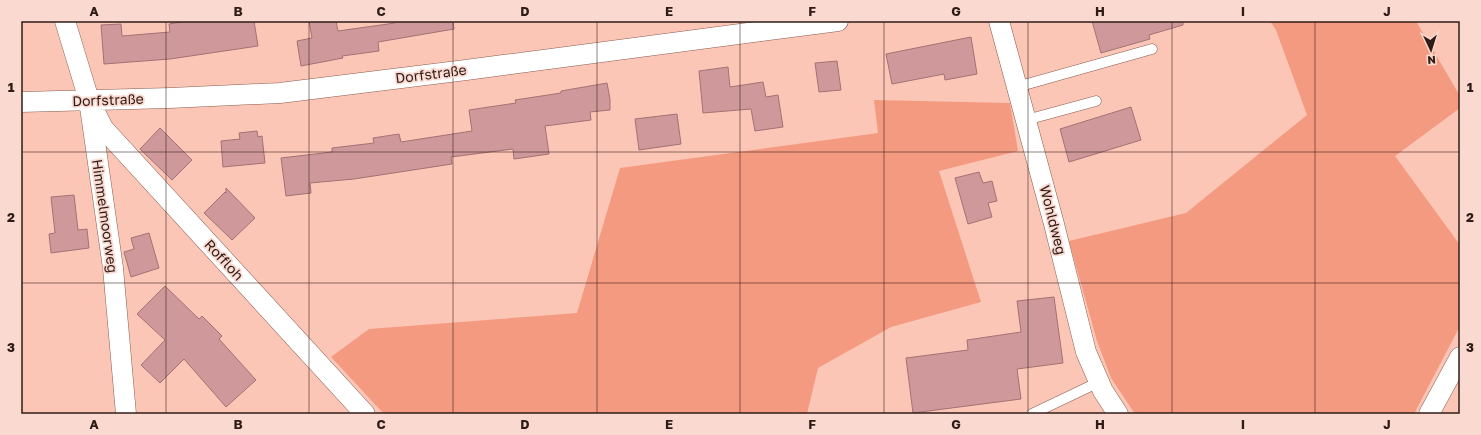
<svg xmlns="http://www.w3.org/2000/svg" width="1481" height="435" font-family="'Golos Text',sans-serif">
  <rect width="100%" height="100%" fill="#fcc6b7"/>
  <path fill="#f49a80" d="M 1270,21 L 1416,21 L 1460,96 L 1460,108 L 1395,156 L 1460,245 L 1460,326 L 1414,414 L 1135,414 L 1111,378 L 1097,341 L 1069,241 L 1186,213 L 1307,115 L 1276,30 Z
    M 874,100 L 1010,103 L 1018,151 L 939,171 L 981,302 L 891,327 L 818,368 L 807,414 L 792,412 L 791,414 L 384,414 L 331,357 L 369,329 L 577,313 L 620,168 L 878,133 Z"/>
  <path fill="#cf999b" stroke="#a47173" d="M 187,21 L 254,21 L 258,46 L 170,59 L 104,64 L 101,25 L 121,24 L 122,36 L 170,32 L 169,24 Z
    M 309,21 L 336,21 L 338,31 L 395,23 L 395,21 L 453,21 L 454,29 L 378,42 L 379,51 L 342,56 L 343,58 L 301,66 L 297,41 L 312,38 Z
    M 1092,21 L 1183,21 L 1183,25 L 1149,35 L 1150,39 L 1101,53 Z
    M 971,37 L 977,74 L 945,80 L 944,74 L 892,84 L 886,54 Z
    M 837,61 L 841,90 L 819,92 L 815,63 Z
    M 728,67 L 730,87 L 763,82 L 766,97 L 778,95 L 783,127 L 755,131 L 751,109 L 703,113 L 699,71 Z
    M 607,83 L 610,99 L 610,110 L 590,112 L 591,120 L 545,126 L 549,154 L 514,159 L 513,149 L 451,157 L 452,164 L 354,179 L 310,183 L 311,193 L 286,196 L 281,158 L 332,152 L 332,148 L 374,143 L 373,138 L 399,134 L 401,142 L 472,131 L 469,110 L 516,103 L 515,100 L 561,93 L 561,91 Z
    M 1131,107 L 1141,140 L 1069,162 L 1060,129 Z
    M 677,114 L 681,144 L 639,150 L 635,119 Z
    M 160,128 L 192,160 L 172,180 L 140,149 Z
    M 257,131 L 258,137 L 262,136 L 265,163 L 223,167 L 221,141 L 240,139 L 239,133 Z
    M 979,172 L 983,183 L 992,181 L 997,201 L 988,203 L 992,217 L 968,224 L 955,178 Z
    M 226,188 L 255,218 L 232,240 L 204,213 L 225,192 L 226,193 Z
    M 74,195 L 78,230 L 87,229 L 89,248 L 51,253 L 49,234 L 55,233 L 51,197 Z
    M 149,233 L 159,268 L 131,277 L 124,252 L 134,249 L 131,238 Z
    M 165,286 L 199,319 L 202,316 L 222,336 L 219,339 L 256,380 L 226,407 L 184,359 L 160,383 L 141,365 L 165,340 L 137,314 Z
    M 1054,297 L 1063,363 L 1017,369 L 1021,399 L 913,413 L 906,358 L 968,350 L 967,340 L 1021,332 L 1017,301 Z"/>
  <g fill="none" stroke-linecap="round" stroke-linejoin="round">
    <g stroke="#8a5c4e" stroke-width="11">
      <path id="service" d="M 1017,87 L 1152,49
        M 1026,120 L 1096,101
        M 1032,414 L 1099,382"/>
    </g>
    <g stroke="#8a5c4e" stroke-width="21">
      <path id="minor" d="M 65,21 L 89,100 L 113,268 L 126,414
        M 999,21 L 1054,224 L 1086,352 L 1103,391 L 1118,414
        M 89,100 L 103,128 L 365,414
        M 21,102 L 170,98 L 280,93 L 466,70 L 838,21
        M 1429,414 L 1460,357"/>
    </g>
    <use href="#service" stroke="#fff" stroke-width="10"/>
    <use href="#minor" stroke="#fff" stroke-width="20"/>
  </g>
  <path fill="none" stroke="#2f1c16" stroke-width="1" stroke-opacity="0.55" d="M 166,21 L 166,414M 309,21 L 309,414M 453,21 L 453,414M 597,21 L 597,414M 740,21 L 740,414M 884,21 L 884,414M 1028,21 L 1028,414M 1172,21 L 1172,414M 1315,21 L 1315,414M 21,152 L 1460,152M 21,283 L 1460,283"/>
  <g text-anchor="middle" stroke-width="3.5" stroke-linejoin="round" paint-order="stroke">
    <g font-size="14" fill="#2f1c16" stroke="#fad9d0">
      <text transform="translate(431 74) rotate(-7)" y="5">Dorfstraße</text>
      <text transform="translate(108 100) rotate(-2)" y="5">Dorfstraße</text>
      <text transform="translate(105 216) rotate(82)" y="5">Himmelmoorweg</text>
      <text transform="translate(1053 220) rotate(76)" y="5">Wohldweg</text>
      <text transform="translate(224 260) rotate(47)" y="5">Roffloh</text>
    </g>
  </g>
  <rect width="1481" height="435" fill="none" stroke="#fad9d0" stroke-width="44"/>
  <g transform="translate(1431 50) rotate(176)" stroke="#fad9d0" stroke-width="3" paint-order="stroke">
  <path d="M0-3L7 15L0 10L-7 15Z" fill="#2f1c16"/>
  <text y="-6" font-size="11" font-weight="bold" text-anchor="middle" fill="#2f1c16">N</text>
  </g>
  <rect x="22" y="22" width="1437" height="391" fill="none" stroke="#2f1c16" stroke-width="1.5"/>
  <g font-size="13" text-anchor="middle" font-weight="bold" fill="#2f1c16">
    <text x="94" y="16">A</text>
    <text x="238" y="16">B</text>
    <text x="381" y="16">C</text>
    <text x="525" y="16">D</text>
    <text x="669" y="16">E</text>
    <text x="812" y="16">F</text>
    <text x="956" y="16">G</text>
    <text x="1100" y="16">H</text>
    <text x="1243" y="16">I</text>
    <text x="1387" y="16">J</text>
    <text x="11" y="92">1</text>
    <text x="1470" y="92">1</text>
    <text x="11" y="222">2</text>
    <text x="1470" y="222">2</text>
    <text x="11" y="352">3</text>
    <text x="1470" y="352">3</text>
    <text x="94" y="429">A</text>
    <text x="238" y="429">B</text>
    <text x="381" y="429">C</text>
    <text x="525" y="429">D</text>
    <text x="669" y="429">E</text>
    <text x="812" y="429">F</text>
    <text x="956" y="429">G</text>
    <text x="1100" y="429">H</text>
    <text x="1243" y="429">I</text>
    <text x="1387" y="429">J</text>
  </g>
</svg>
